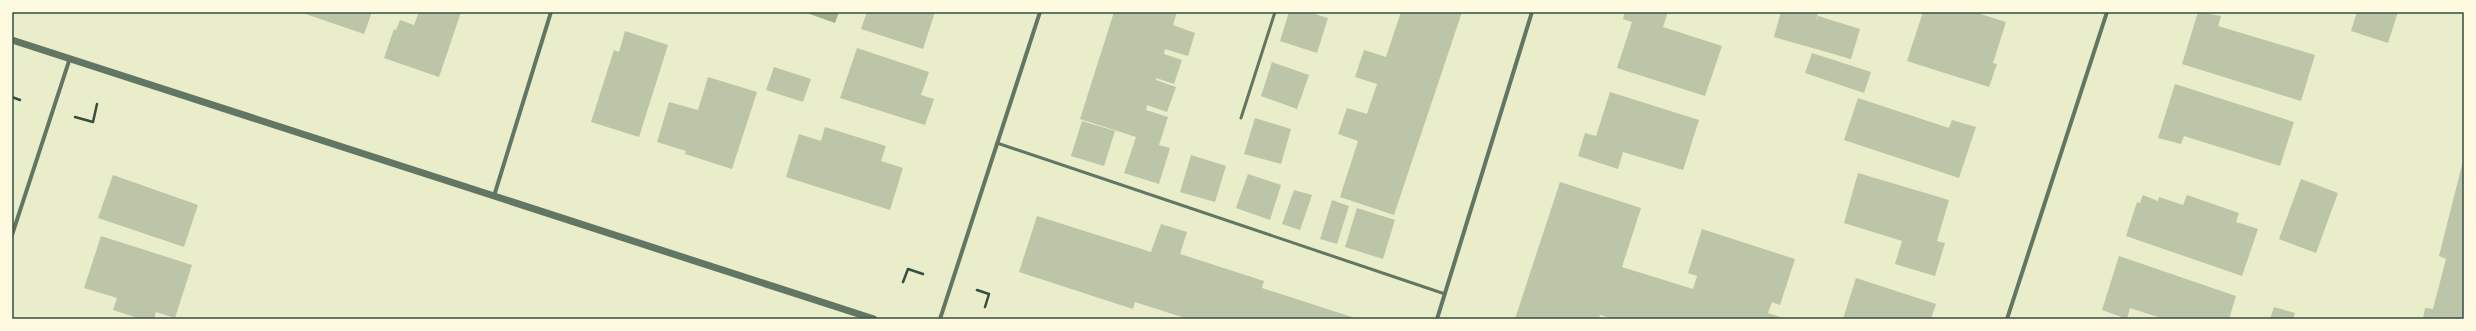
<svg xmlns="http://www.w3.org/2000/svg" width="2476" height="331" font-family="'Fira Sans',sans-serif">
  <rect width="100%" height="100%" fill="#e9edc9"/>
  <path fill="#a3b18a" d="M 804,12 L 839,12 L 835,23 Z"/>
  <path fill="#bcc5a7" d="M 300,12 L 372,12 L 364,34 Z
    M 419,12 L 461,12 L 439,77 L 384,58 L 394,29 L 396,30 L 400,20 L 414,25 Z
    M 867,12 L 935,12 L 923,49 L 861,29 Z
    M 1114,12 L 1177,12 L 1173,25 L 1195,33 L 1188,56 L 1165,49 L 1164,54 L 1182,60 L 1174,84 L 1156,78 L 1156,80 L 1176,87 L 1167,112 L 1147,105 L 1146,110 L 1168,117 L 1159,145 L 1170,148 L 1159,184 L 1124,173 L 1136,137 L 1080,119 Z
    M 1289,12 L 1308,12 L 1328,18 L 1317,53 L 1280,41 Z
    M 1401,12 L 1462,12 L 1394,215 L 1340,197 L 1358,141 L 1338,134 L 1347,108 L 1367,114 L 1377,84 L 1355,77 L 1364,50 L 1386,57 Z
    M 1625,12 L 1668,12 L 1663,27 L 1722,46 L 1705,96 L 1617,68 L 1632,22 L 1623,19 Z
    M 1781,12 L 1813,12 L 1818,14 L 1815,23 L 1818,16 L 1860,29 L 1851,59 L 1774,37 Z
    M 1923,12 L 1974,12 L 2006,22 L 1993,63 L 1997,64 L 1989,87 L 1907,61 Z
    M 2198,12 L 2221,16 L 2218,26 L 2315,55 L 2301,101 L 2182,64 Z
    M 2357,12 L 2398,12 L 2388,43 L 2351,31 Z
    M 625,31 L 668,45 L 639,137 L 591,122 L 614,50 L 619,52 Z
    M 857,48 L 929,72 L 921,95 L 934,99 L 925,125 L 840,98 Z
    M 1812,53 L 1871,72 L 1864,93 L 1805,73 Z
    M 1272,62 L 1309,75 L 1297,109 L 1261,96 Z
    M 774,67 L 811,79 L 803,102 L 766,90 Z
    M 708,77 L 757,92 L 732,169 L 685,154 L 686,151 L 657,142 L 669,102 L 698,110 Z
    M 2175,84 L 2294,122 L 2280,166 L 2184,136 L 2181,144 L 2158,138 Z
    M 1610,92 L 1699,120 L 1683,170 L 1623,152 L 1618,169 L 1578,156 L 1585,133 L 1596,136 Z
    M 1858,98 L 1949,128 L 1952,120 L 1976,127 L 1959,178 L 1844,140 Z
    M 1255,118 L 1291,129 L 1281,164 L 1244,154 Z
    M 1082,121 L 1115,131 L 1104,166 L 1071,156 Z
    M 825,127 L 886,146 L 881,161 L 903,168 L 890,210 L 786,177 L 799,134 L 821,141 Z
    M 1191,155 L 1226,166 L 1215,202 L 1180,192 Z
    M 2464,157 L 2464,319 L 2423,319 L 2425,308 L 2433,309 L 2446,259 L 2439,256 Z
    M 1858,173 L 1949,200 L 1937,241 L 1945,243 L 1935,276 L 1895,264 L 1902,241 L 1844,223 Z
    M 1248,174 L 1281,185 L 1270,220 L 1236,208 Z
    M 113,175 L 198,205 L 184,247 L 98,218 Z
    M 2301,179 L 2338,193 L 2316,253 L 2279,239 Z
    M 1560,182 L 1641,208 L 1622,267 L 1693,289 L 1697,276 L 1688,273 L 1702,229 L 1795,259 L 1780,305 L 1772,302 L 1768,313 L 1786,319 L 1613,319 L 1600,315 L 1599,319 L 1515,319 Z
    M 1294,190 L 1312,195 L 1300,230 L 1282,224 Z
    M 2143,195 L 2158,201 L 2159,197 L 2183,205 L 2187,195 L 2239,213 L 2236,222 L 2258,229 L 2242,276 L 2126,236 L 2137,202 L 2140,203 Z
    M 1332,200 L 1349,206 L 1337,244 L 1320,239 Z
    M 1357,208 L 1395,220 L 1383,259 L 1345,247 Z
    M 1037,216 L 1151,252 L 1161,224 L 1187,232 L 1180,254 L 1264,281 L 1262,288 L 1358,319 L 1188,319 L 1135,302 L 1133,309 L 1019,272 Z
    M 101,236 L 192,265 L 175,318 L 156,312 L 154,319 L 141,319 L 113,310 L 117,298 L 84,288 Z
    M 2119,256 L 2236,296 L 2229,319 L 2164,319 L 2130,308 L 2127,319 L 2102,310 Z
    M 1856,278 L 1936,304 L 1931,319 L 1843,319 Z
    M 2274,307 L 2295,313 L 2293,319 L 2270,319 Z"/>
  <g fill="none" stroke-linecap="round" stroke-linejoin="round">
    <path stroke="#344e41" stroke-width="2.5" d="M 12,97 L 20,100
      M 75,117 L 93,122 L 97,104
      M 903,282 L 908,269 L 923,274
      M 977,290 L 989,294 L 985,307"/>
    <path stroke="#617663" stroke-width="3" d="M 1241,118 L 1275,12
      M 997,143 L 1445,294"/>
    <path stroke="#617663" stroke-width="4" d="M 494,196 L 551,12
      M 12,235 L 70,58
      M 940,319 L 1040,12
      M 1437,319 L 1532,12
      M 2007,319 L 2107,12"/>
    <path stroke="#617663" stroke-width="7" d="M 12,40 L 874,319"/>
  </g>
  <rect width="2476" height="331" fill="none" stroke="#fefae0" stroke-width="26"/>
  <rect x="13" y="13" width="2450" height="305" fill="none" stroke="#344e41" stroke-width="1.5"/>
</svg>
